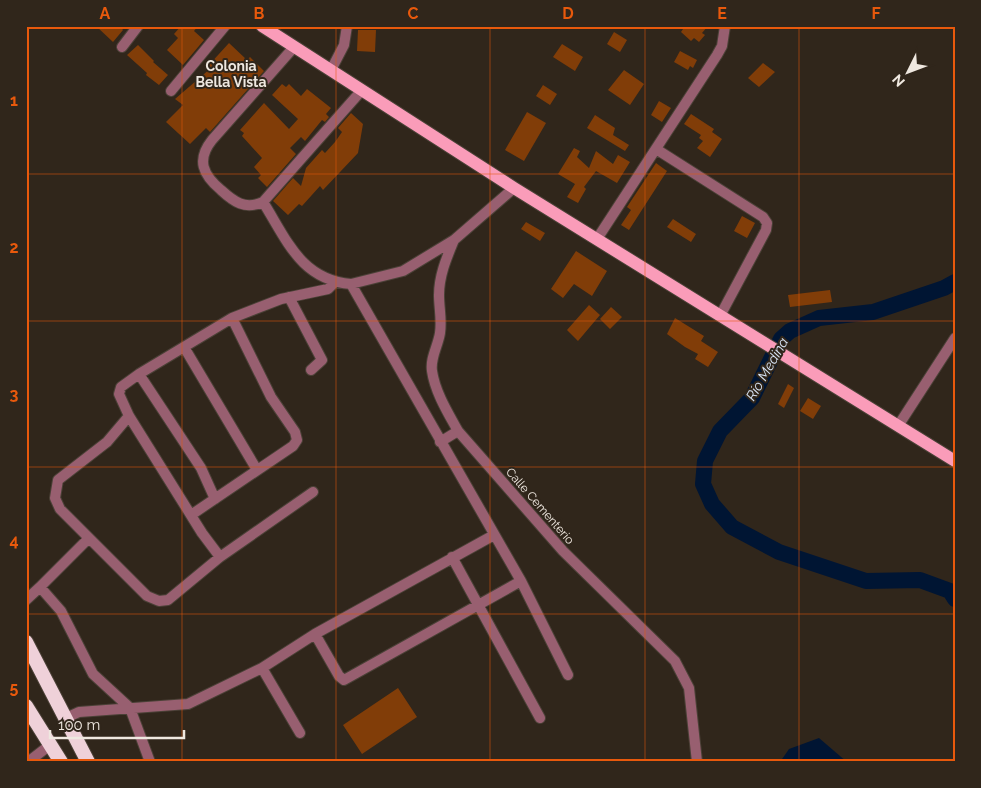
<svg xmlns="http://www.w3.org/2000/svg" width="981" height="788" font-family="Raleway,sans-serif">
  <rect width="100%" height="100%" fill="#30261b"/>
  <path fill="#001533" d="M 819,738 L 847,762 L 780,762 L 789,749 Z"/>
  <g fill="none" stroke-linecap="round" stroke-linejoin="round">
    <path stroke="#001533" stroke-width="16" d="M 955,282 L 944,288 L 873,312 L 819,318 L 790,331 L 781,339 L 752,398 L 720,431 L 705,461 L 703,484 L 712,504 L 732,527 L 779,552 L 866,581 L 920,580 L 950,591 L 955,599"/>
  </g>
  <path fill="#813d08" d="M 96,26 L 120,26 L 123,30 L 113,42 Z
    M 181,26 L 198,26 L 194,31 L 204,40 L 183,65 L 167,50 L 178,38 L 174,34 Z
    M 685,26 L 708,26 L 702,33 L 705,35 L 699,42 L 694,38 L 691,41 L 681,32 Z
    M 358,30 L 376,30 L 375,52 L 357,51 Z
    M 614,32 L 627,40 L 620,52 L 607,44 Z
    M 229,43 L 247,60 L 250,57 L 264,71 L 210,132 L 206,128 L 190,144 L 166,122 L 183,105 L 175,99 L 211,68 L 208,66 Z
    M 562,44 L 583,57 L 575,71 L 553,57 Z
    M 138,45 L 154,61 L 153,62 L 168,75 L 159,85 L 146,75 L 147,73 L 127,55 Z
    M 680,51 L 697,60 L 693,68 L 690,66 L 688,70 L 674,62 Z
    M 763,63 L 775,72 L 759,87 L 748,78 Z
    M 624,70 L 644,84 L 630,105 L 608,90 Z
    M 282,84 L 286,87 L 289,84 L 301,96 L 307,89 L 331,108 L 326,114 L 329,117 L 325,122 L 322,120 L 305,141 L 301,137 L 290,148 L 296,154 L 267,187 L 258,178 L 261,175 L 254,167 L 262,158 L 242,136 L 244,133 L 240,130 L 264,103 L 289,129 L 298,119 L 272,95 Z
    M 543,85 L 557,94 L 550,105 L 536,96 Z
    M 659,101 L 671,108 L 662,122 L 651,115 Z
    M 527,112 L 546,123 L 524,161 L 505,150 Z
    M 351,113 L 363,124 L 358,153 L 323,190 L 320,186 L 302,206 L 299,204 L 288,215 L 273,201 L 293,178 L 301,186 L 306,168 L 322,150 L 325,153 L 335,142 L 342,132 L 338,128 Z
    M 691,114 L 714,129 L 712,132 L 722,139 L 710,157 L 697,148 L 703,141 L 699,138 L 701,135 L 684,124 Z
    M 595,115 L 615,128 L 613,135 L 629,145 L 625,151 L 587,128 Z
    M 574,148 L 580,151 L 577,157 L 589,168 L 596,151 L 613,164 L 618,155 L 630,162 L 617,183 L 596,171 L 584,187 L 586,189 L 578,203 L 567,197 L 575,184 L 558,174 Z
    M 656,163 L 667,171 L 629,230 L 621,225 L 631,210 L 627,207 Z
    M 742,216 L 755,223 L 747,238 L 734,231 Z
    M 673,219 L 696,234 L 691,242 L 667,227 Z
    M 526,222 L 545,233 L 540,241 L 521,229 Z
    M 576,251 L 607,271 L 592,296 L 574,284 L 563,298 L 551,289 Z
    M 830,290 L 832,302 L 790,307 L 788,295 Z
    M 589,305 L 600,315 L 578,341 L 567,330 Z
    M 611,307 L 622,317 L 610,329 L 600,319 Z
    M 675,318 L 704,336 L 701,341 L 718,352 L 708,367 L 695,359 L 698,354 L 685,347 L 667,334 Z
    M 788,384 L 794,388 L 784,408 L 778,404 Z
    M 808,398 L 821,406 L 813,419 L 800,411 Z
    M 398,688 L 417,717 L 362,754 L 343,725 Z"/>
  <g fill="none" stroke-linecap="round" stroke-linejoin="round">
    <g stroke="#4b4137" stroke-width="12">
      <path id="minor" d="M 122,47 L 138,26
        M 294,47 L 212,140 C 196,160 203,175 221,190 C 234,202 245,210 263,202 L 362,90
        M 331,70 L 344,45 L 347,26
        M 171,91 L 225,26
        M 656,149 L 763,217 L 767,223 L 766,230 L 720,316
        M 263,202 C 287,240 301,280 351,284 L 521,581 L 568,675
        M 597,239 L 717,55 L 722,46 L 725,26
        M 454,240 C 447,257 439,275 439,295 C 439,308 442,320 440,333 C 438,346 430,358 432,371 C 435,392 448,413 458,431 L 563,551 L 675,661 L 689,688 L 697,762
        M 351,284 L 403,271 L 454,240 L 514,188
        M 289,297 L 322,360 L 311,370
        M 184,347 L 257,470
        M 139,374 L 201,468 L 215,499
        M 129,416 L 107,442 L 58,480 L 55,498 L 60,509 L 147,596 L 159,601 L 168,600 L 220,557 L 313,492
        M 898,426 L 955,338
        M 440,442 L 458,431
        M 191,515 L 293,446 L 297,440 L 295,432 L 271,397 L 232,318
        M 220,557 L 202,533 L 129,416 L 119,394 L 121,387 L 139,374 L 232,318 L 281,299 L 328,289 L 334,283
        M 452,557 L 540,718
        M 40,587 L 89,538
        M 26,600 L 40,587 L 61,611 L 93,674 L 130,708 L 150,762
        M 315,634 L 339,676 L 344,680 L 521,581
        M 262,668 L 300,733
        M 66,718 L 79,712 L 188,704 L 262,668 L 315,634 L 494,535
        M 28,762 L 50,745"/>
    </g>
    <g stroke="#4b4137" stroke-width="14">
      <path id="major" d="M 262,26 L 514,188 L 955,461"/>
    </g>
    <g stroke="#4b4137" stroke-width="16">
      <path id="highway" d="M 26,642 L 88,762
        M 26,706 L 61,762"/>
    </g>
    <use href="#minor" stroke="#985f70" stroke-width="10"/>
    <use href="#major" stroke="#fa9cb9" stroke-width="12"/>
    <use href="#highway" stroke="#efd1d9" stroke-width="14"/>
  </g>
  <path fill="none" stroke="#e8590c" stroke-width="1" stroke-opacity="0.55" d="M 182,26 L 182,762M 336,26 L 336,762M 490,26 L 490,762M 645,26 L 645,762M 799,26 L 799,762M 26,174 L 955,174M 26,321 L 955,321M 26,467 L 955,467M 26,614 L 955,614"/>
  <g text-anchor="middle" stroke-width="4" stroke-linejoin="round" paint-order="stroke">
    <g font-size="12" fill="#efe8e0" stroke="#30261b">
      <text transform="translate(540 506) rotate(49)" y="4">Calle Cementerio</text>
    </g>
    <g font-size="14" font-weight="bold" fill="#efe8e0" stroke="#30261b">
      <text x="231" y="71">Colonia<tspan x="231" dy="16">Bella Vista</tspan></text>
    </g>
    <g font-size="14" font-style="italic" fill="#d8e5f7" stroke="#30261b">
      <text transform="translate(767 369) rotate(-60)" y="5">Río Medina</text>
    </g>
  </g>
  <rect width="981" height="788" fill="none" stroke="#30261b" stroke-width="55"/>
  <g transform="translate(908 72) rotate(228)" stroke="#30261b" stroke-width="4" paint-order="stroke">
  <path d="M0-4L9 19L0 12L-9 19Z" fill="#efe8e0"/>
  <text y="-8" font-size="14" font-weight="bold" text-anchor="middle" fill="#efe8e0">N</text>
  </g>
  <path d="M50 730v8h134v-8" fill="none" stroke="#efe8e0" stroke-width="2.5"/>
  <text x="58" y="730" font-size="15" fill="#efe8e0" stroke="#30261b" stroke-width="4" paint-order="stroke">100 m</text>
  <rect x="28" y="28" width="926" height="732" fill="none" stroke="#e8590c" stroke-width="2"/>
  <g font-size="16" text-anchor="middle" font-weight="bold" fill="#e8590c">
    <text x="105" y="19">A</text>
    <text x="259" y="19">B</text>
    <text x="413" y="19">C</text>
    <text x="568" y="19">D</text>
    <text x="722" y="19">E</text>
    <text x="876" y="19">F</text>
    <text x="14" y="106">1</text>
    <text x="14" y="253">2</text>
    <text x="14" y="400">3</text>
    <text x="14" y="546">4</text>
    <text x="14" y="693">5</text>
  </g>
</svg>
